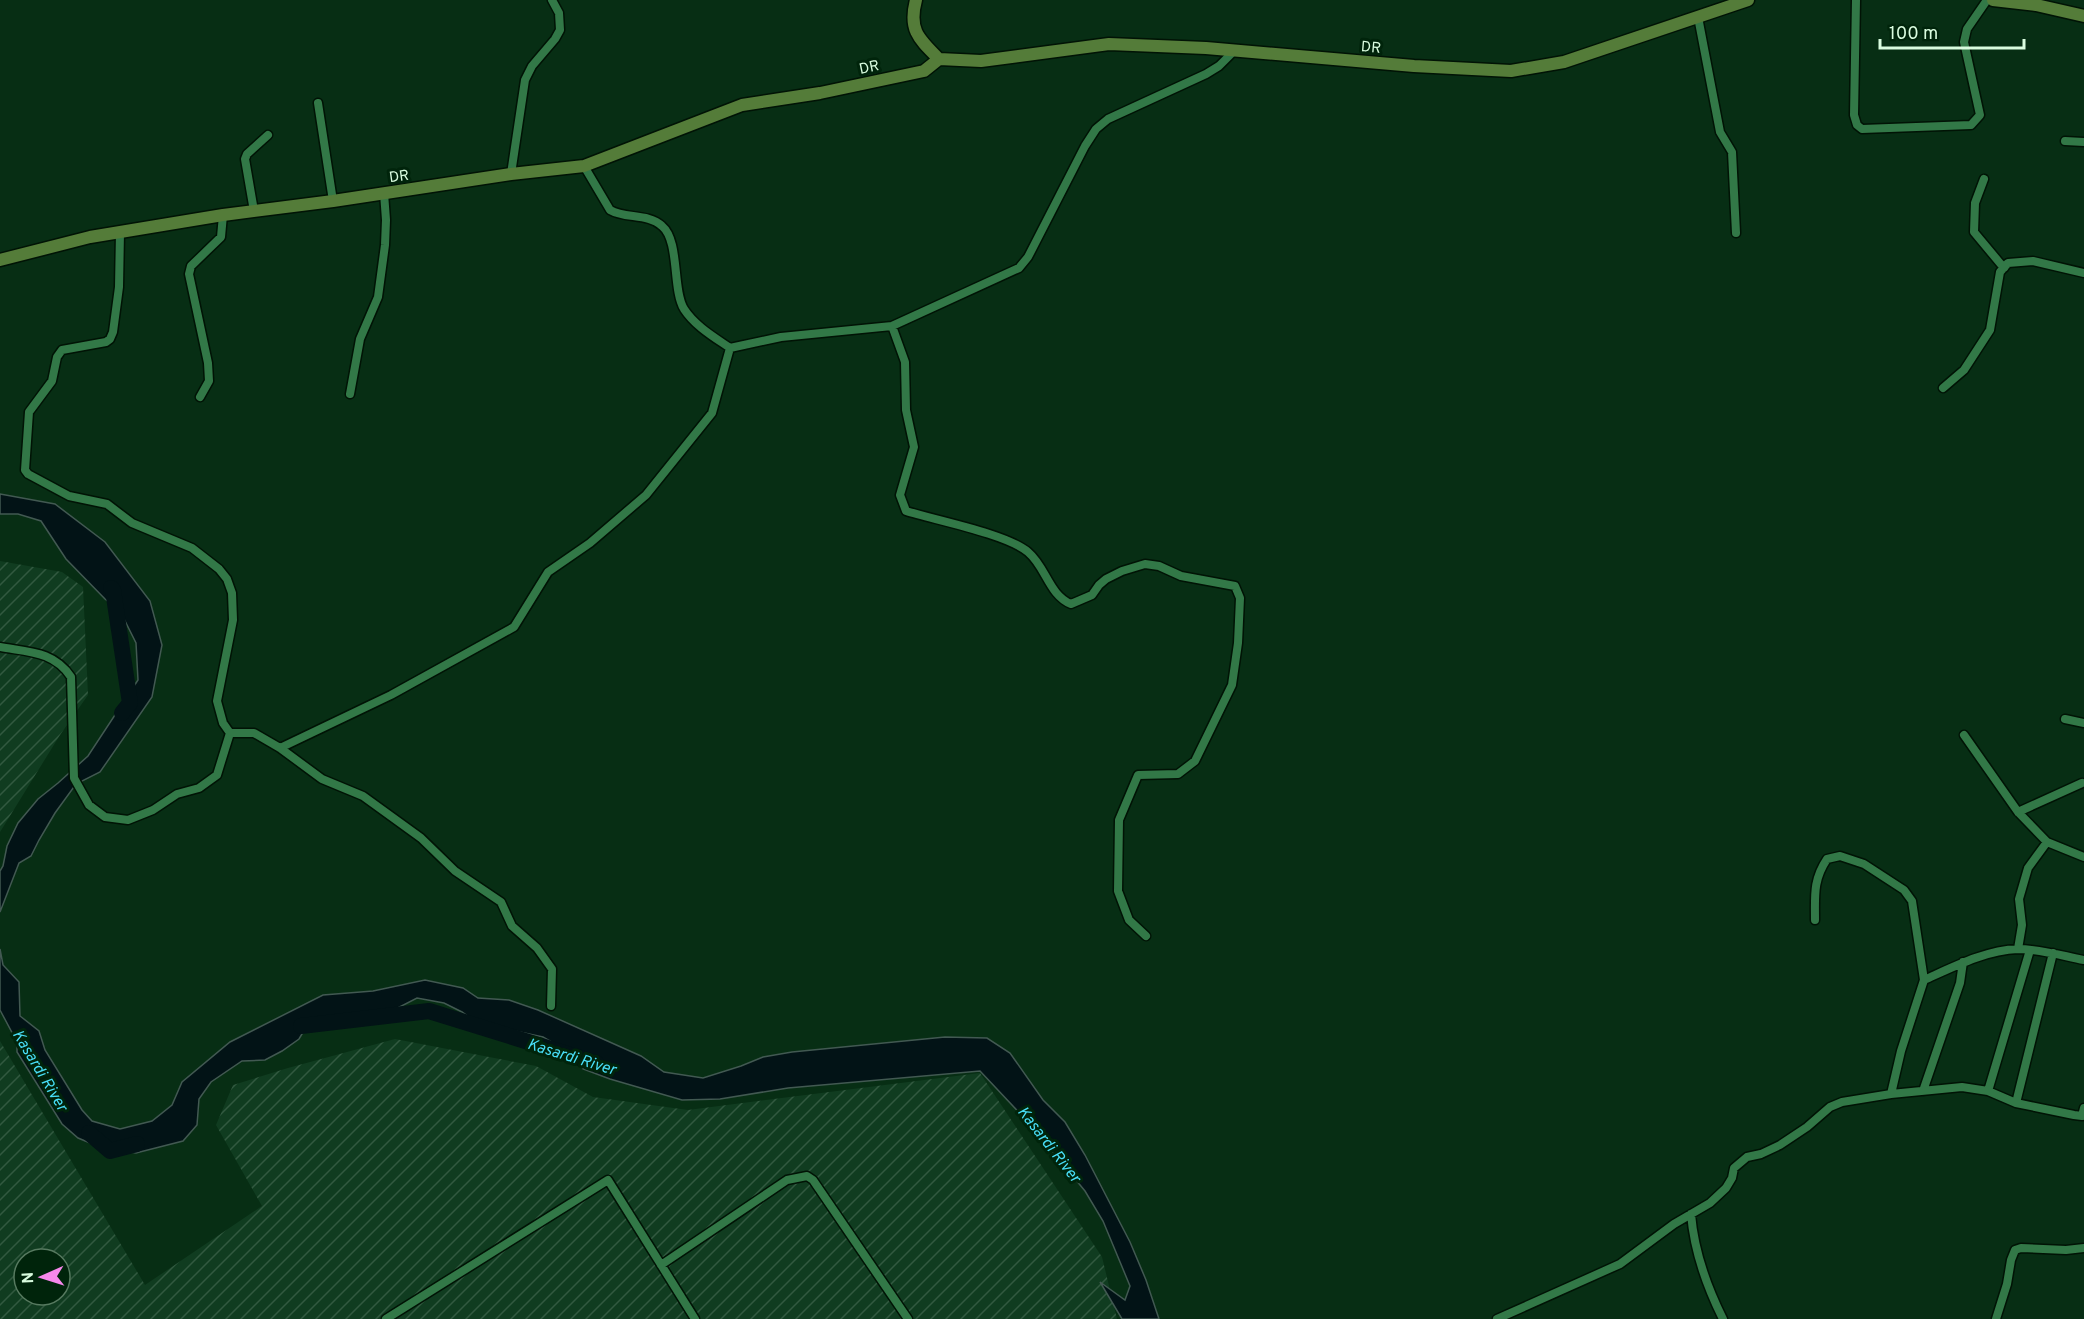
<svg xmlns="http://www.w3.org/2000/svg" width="2084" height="1319" font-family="Overpass,sans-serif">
  <defs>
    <pattern id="industrial-furrows" width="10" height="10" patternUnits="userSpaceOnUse" patternTransform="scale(1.5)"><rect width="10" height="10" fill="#103c20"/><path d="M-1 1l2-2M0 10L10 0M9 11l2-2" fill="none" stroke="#325940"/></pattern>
  </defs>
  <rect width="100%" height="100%" fill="#072e14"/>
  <path fill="url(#industrial-furrows)" fill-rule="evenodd" d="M 0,561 L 62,572 L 83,587 L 88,695 L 60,735 L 0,832 Z
    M 395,1039 L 536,1066 L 593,1097 L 688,1110 L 980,1073 L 1102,1257 L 1117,1319 L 0,1319 L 0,1041 L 145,1285 L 262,1206 L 216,1125 L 233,1085 L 288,1068 ZM 24,1259 L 60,1259 L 60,1295 L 24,1295 Z"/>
  <path fill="#021316" stroke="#425952" stroke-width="1.5" d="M 0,494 L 55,504 L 105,542 L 150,601 L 162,645 L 152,697 L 100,772 L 76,784 L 55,813 L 39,840 L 31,856 L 19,863 L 0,912 L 0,871 L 3,866 L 7,846 L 18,823 L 38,799 L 58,783 L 88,756 L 138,680 L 136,643 L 120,611 L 105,599 L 66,559 L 41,521 L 18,514 L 0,514 Z
    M 0,949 L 3,965 L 19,982 L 20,1016 L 39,1031 L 45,1050 L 82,1110 L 92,1121 L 120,1129 L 152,1121 L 172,1105 L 182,1082 L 230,1042 L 323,995 L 373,991 L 425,980 L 463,988 L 478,998 L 509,1000 L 538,1010 L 641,1056 L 664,1072 L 703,1078 L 741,1066 L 763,1057 L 792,1052 L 945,1037 L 987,1038 L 1010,1053 L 1043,1100 L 1065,1122 L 1085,1155 L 1130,1242 L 1146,1280 L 1159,1319 L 1122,1319 L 1100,1282 L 1125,1300 L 1130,1286 L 1103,1221 L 1085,1191 L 1027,1121 L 980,1071 L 788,1088 L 720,1099 L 682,1100 L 610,1079 L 583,1069 L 574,1055 L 543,1037 L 477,1023 L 462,1012 L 444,1003 L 417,998 L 382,1016 L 352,1023 L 331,1021 L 305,1029 L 299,1039 L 282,1051 L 265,1060 L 242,1061 L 211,1082 L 199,1099 L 197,1125 L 183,1141 L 136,1153 L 100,1147 L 78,1138 L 62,1124 L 17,1052 L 17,1042 L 0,1010 Z"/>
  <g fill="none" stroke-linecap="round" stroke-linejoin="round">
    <path stroke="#021316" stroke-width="16" d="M 111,588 L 113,590 L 130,703 L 122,713
      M 301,1026 L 429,1011 L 596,1063
      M 89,1133 L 110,1151 L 137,1144"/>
    <g stroke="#011305" stroke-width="11">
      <path id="street" d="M 1856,0 L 1854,115 L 1857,125 L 1862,129 L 1971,125 L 1980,115 L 1964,42 L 1967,29 L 1987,0
        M 1698,17 L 1720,132 L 1732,152 L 1736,233
        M 318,103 L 333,201
        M 2065,141 L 2084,142
        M 584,166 L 610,210 C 625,219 648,213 662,226 C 680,241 672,289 684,309 C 695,326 714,337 730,348 L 781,337 L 892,326 L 1019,268 L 1028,257 L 1085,146 L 1096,129 L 1108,119 L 1206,74 L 1219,66 L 1234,51
        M 511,174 L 525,80 L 532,66 L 555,39 L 560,30 L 559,13 L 552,0
        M 1984,179 L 1975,203 L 1974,232 L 2004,268
        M 254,211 L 245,159 L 247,154 L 268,135
        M 120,232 L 119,287 L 113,332 L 110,339 L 106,342 L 62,350 L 57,357 L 52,381 L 29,412 L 25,470 L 28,474 L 69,496 L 107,504 L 132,523 L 192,548 L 219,569 L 227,579 L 232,593 L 233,620 L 217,701 L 223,723 L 230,733 L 254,733 L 280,748 L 322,779 L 363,796 L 421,838 L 455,871 L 501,902 L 512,926 L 537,948 L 552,969 L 551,1006
        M 892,326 L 905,362 L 906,410 L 914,447 L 900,495 L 906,511 C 935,520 1007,534 1028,552 C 1046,567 1049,595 1071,604 L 1092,595 L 1099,585 L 1106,579 L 1122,571 L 1145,564 L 1159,566 L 1181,576 L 1235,586 L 1240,598 L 1238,643 L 1232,685 L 1195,761 L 1178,774 L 1138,775 L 1119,820 L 1118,891 L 1129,920 L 1146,936
        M 1943,388 L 1964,370 L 1990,330 L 2000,272 L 2008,263 L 2033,261 L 2084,273
        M 350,394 L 360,339 L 378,297 L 385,245 L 386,220 L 384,193
        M 200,397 L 209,381 L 208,363 L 189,274 L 191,266 L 221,237 L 223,215
        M 0,647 C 28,652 54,651 71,677 L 74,778 L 89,805 L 105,817 L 128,820 L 153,810 L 177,794 L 199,788 L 217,775 L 230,733
        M 2065,719 L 2084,723
        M 1964,735 L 2018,812 L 2047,842 L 2084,857
        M 280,748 L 391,695 L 514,627 L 548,572 L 590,543 L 646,495 L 712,413 L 730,348
        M 2018,812 L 2082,783
        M 1815,920 C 1815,895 1813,880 1827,859 L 1840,856 L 1864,864 L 1904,890 L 1912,901 L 1924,980 L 1901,1051 L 1891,1094
        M 2018,949 L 2022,925 L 2019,899 L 2028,868 L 2047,842
        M 1924,980 C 1953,967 1986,950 2018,949 C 2040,949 2063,956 2084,960
        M 1923,1091 L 1960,983 L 1963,962
        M 1988,1091 L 2030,950
        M 2016,1103 L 2053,953
        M 1691,1214 C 1694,1250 1707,1287 1723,1319
        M 661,1265 L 787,1180 L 807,1176 L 813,1180 L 908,1319
        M 386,1319 L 608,1180 L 695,1319
        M 1497,1319 L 1620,1264 L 1674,1224 L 1710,1203 L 1726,1188 L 1732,1178 L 1734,1168 L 1747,1157 L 1761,1154 L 1780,1145 L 1807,1127 L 1830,1107 L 1842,1102 L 1891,1094 L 1962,1087 L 1988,1091 L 2016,1103 L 2074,1115 L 2082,1116 L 2084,1108
        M 1996,1319 L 2007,1284 L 2011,1260 L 2015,1250 L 2021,1248 L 2066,1250 L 2084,1248"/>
    </g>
    <g stroke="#011305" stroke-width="15">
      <path id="secondary" d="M 916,0 C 908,30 919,39 939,59
        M 1993,0 L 2036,5 L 2084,16
        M 0,260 L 90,237 L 223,215 L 333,201 L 511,174 L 584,166 L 742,105 L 820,93 L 924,71 L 939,59 L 981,61 L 1109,44 L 1206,48 L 1414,66 L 1511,71 L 1564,62 L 1748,0"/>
    </g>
    <use href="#street" stroke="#327847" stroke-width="8"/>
    <use href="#secondary" stroke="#547c39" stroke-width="12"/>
  </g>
  <g text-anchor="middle" stroke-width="6" stroke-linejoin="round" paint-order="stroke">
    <g font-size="15" fill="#d9fcdf" stroke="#00240b">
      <text transform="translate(1371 47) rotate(5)" y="5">DR</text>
      <text transform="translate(869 67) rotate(-12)" y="5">DR</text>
      <text transform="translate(399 176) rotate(-8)" y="5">DR</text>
    </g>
    <g font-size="16" font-style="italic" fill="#48def7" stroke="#00240b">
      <text transform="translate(572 1056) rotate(17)" y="6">Kasardi River</text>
      <text transform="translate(41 1070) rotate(59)" y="6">Kasardi River</text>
      <text transform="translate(1050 1144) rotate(52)" y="6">Kasardi River</text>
    </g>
  </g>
  <g transform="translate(42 1277) rotate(267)"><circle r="28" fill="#00240b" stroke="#577a60" stroke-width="1.5"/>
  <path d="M0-4.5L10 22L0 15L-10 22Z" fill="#f788ec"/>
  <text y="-9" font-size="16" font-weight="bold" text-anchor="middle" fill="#d9fcdf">N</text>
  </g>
  <path d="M1880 39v9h144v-9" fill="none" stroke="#d9fcdf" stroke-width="3"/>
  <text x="1889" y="39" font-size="18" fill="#d9fcdf" stroke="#00240b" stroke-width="4.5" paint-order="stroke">100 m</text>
</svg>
